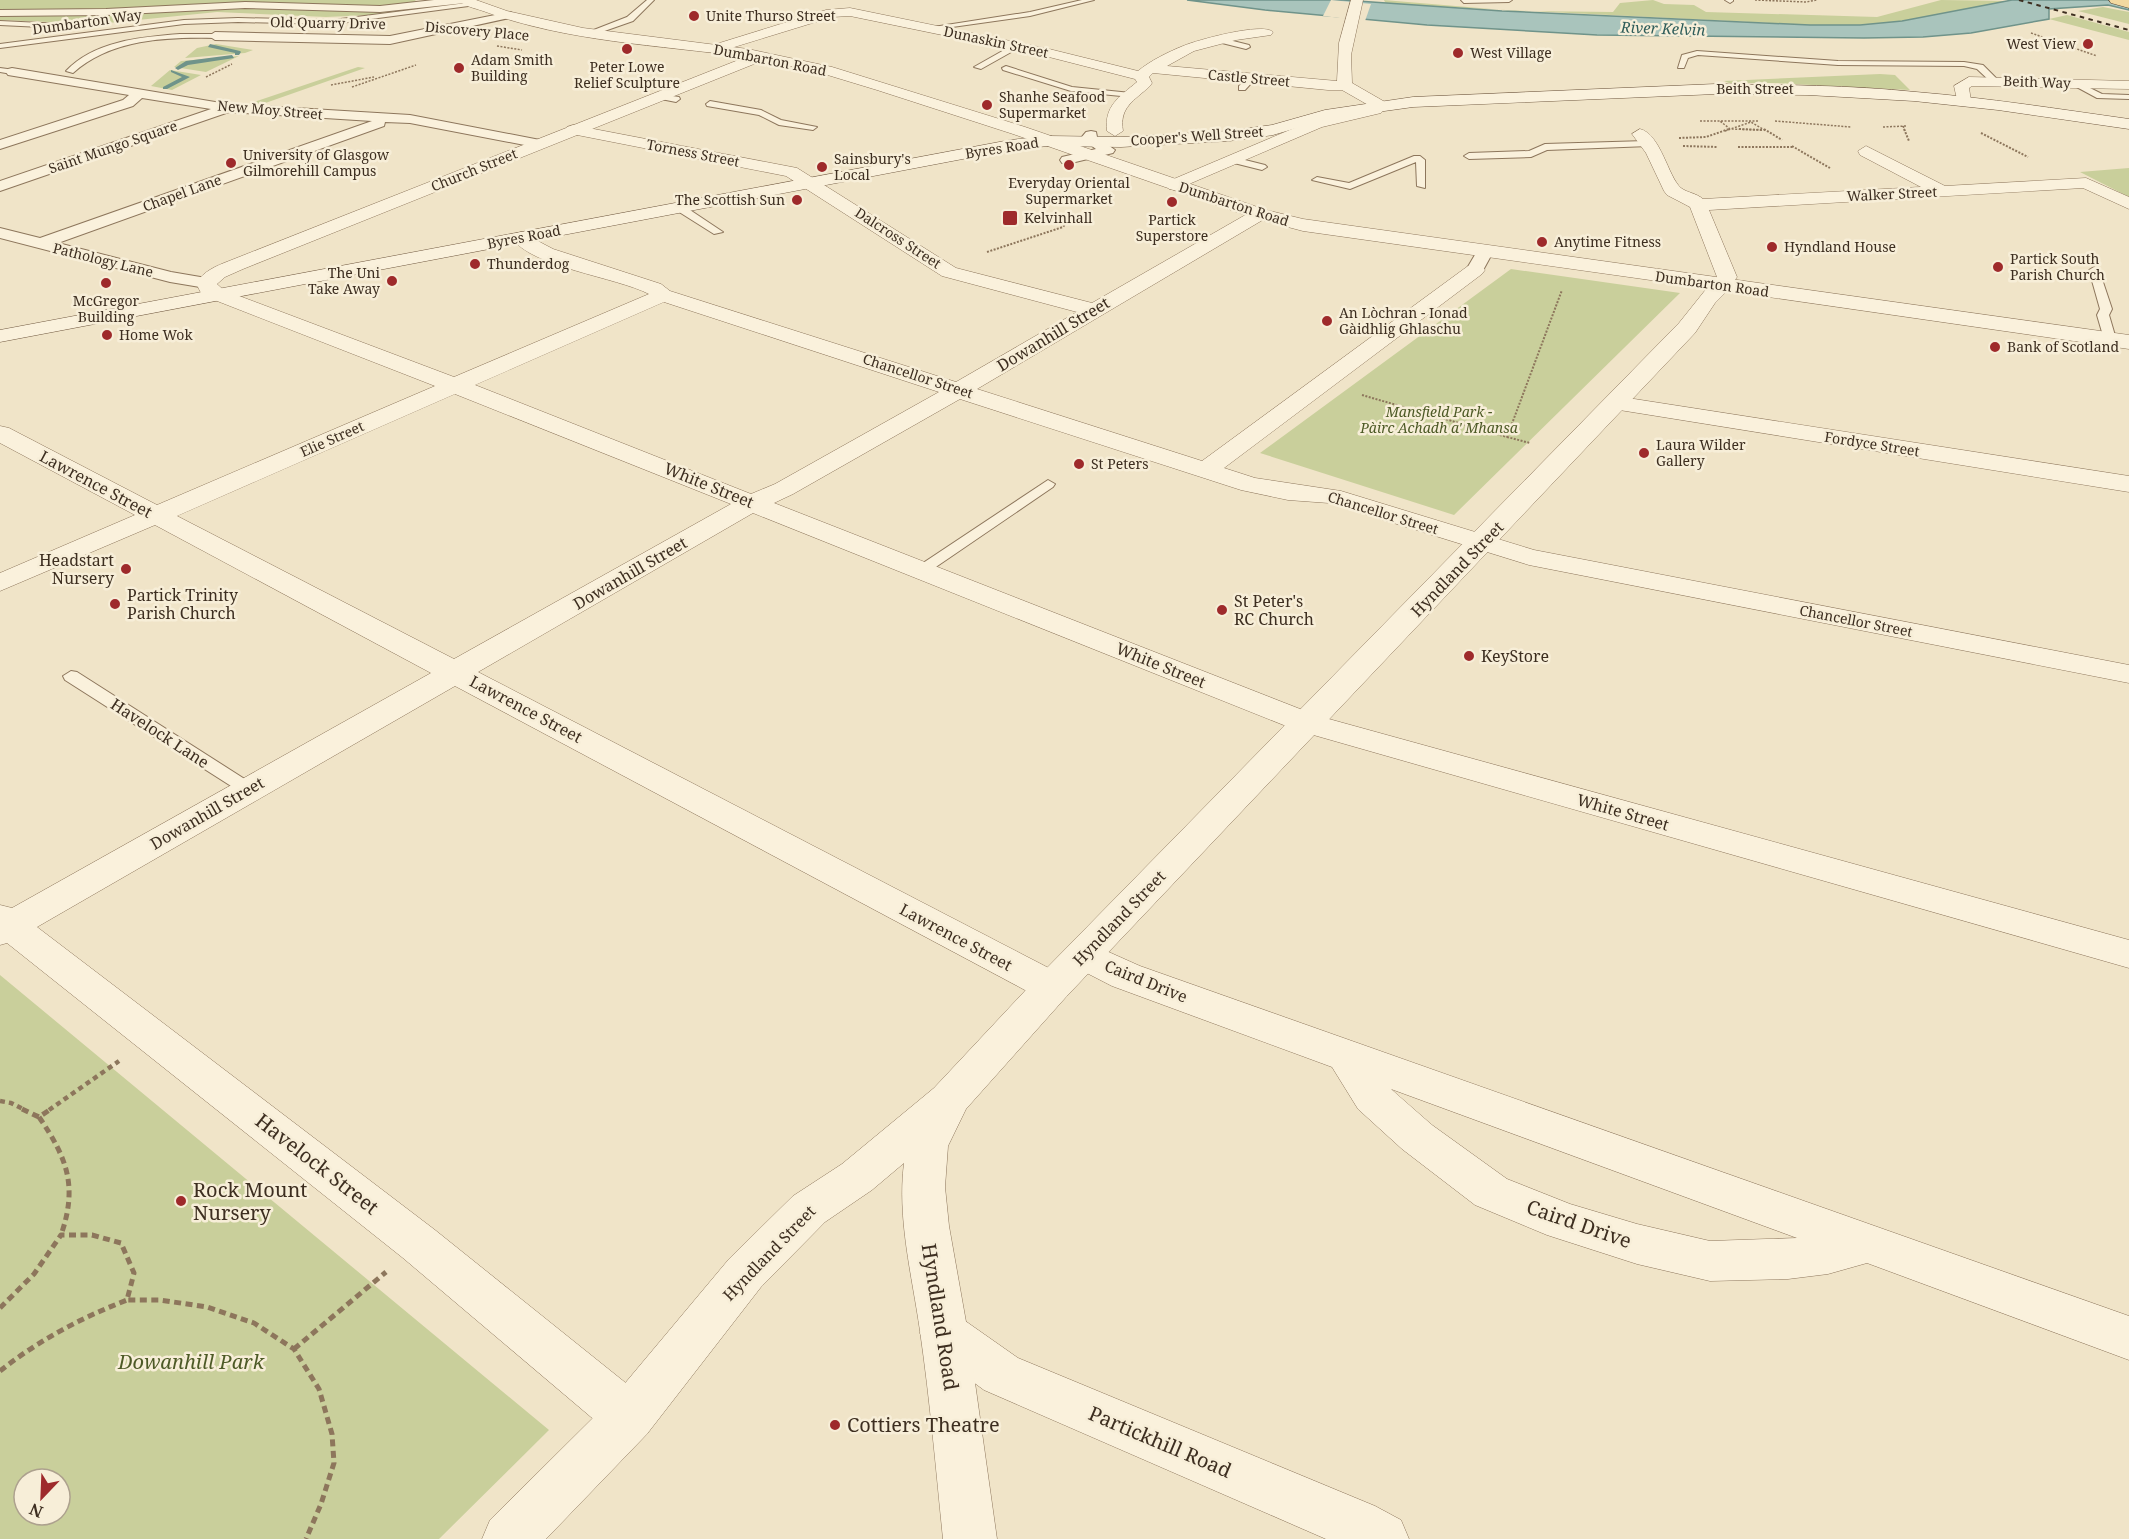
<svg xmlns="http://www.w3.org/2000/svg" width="2129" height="1539" font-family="'Noto Serif',serif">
  <rect width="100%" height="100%" fill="#f0e4c8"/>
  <path fill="#c9cf9b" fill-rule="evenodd" d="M 0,0 L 416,0 L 413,3 L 425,9 L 395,14 L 326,17 L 217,12 L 98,24 L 0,20 Z
    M 1384,0 L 1515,11 L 1613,12 L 1620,3 L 1653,0 L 1664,4 L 1694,5 L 1706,12 L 1877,17 L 1941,0 L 2008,1 L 1902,21 L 1860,25 L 1810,25 L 1386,4 Z
    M 2103,7 L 2129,12 L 2129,24 L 2078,11 Z
    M 2067,15 L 2129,32 L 2129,40 L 2049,19 Z
    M 216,44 L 253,50 L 245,53 L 185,58 L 197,48 Z
    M 239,56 L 206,72 L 174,67 L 181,61 Z
    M 358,67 L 365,68 L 254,107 L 245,105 Z
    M 170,70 L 201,75 L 172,90 L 151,86 Z
    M 1880,74 L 1895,75 L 1910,90 L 1774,83 L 1729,83 L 1724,81 Z
    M 2129,168 L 2129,197 L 2080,172 Z
    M 1511,269 L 1680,293 L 1454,515 L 1260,453 Z
    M 0,975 L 549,1430 L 439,1539 L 0,1539 ZM 24,1479 L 60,1479 L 60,1515 L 24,1515 Z"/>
  <path fill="#a9c4bc" stroke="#6f938a" stroke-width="1.5" d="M 1187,0 L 1343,0 L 1502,11 L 1810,25 L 1860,25 L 1902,21 L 2012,0 L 2129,0 L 2129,10 L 2108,5 L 2049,9 L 2049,19 L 1971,33 L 1923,37 L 1864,38 L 1597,35 L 1427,25 L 1265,10 Z"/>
  <path fill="#f0e4c8" d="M 1331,0 L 1371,4 L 1365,21 L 1323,16 Z"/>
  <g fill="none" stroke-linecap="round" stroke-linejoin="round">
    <path fill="#6f938a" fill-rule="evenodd" d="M 210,44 L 240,51 L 241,52 L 239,55 L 235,55 L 235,53 L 208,47 Z
      M 232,55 L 234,58 L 188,65 L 178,70 L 175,68 L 186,61 Z
      M 171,70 L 190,77 L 167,89 L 163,89 L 163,87 L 182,77 L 171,72 Z"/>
    <g stroke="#8d765c" stroke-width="2">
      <path id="service" d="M 647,0 L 654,0 L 633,21 L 593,35 L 586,33 L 627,17 Z
        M 1082,0 L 1094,0 L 1030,16 L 931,30 L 927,28 L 1030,12 Z
        M 1461,0 L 1512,0 L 1509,2 L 1464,3 Z
        M 1725,0 L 1733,0 L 1733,1 L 1730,3 Z
        M 474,2 L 476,5 L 333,24 L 238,22 L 184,24 L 0,48 L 0,44 L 184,20 L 238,18 L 333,20 Z
        M 0,21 L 83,25 L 87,27 L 83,29 L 0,25 Z
        M 180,34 L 215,34 L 219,36 L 215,38 C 166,37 111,39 73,73 L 66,71 C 94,41 141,37 180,34 Z
        M 1221,38 L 1249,45 L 1250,47 L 1246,49 L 1218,42 L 1217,40 Z
        M 1013,45 L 1020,47 L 981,69 L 974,67 Z
        M 1697,51 L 1838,61 L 1964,62 L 1983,65 L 1999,81 L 1992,83 L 1977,69 L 1964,66 L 1838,65 L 1698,55 L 1688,58 L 1684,68 L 1678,68 L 1682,55 Z
        M 1006,66 L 1072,87 L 1131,93 L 1135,95 L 1131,97 L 1071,91 L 1003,70 L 1002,68 Z
        M 0,68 L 15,70 L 16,72 L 12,74 L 0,72 Z
        M 1249,76 L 1256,78 L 1245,90 L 1239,90 L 1239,86 Z
        M 2076,81 L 2102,94 L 2129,95 L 2129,99 L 2097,98 L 2073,85 L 2072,83 Z
        M 659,94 L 679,97 L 680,99 L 676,102 L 656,98 L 656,94 Z
        M 710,101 L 761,110 L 781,120 L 817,127 L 813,130 L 779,125 L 759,115 L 707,106 L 706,104 Z
        M 1646,141 L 1651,144 L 1649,146 L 1547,150 L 1531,157 L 1469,159 L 1464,156 L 1469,153 L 1529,151 L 1545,144 Z
        M 1414,156 L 1420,156 L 1425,160 L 1425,188 L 1417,186 L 1416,162 L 1350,189 L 1312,180 L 1317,177 L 1349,183 Z
        M 1233,157 L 1265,165 L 1267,167 L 1262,170 L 1230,162 L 1228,160 Z
        M 676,206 L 684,206 L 723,232 L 714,234 L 676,210 Z
        M 2094,267 L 2099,270 L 2112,309 L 2109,315 L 2116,339 L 2110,343 L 2104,339 L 2097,315 L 2100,309 L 2089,270 Z
        M 1048,480 L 1055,484 L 1053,487 L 927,573 L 917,573 L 914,570 L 917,567 Z
        M 71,671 L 77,672 L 254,785 L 257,789 L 254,793 L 242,793 L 65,680 L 63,676 Z"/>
    </g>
    <g stroke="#8d765c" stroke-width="2">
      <path id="pedestrian" d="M 434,0 L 470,0 L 465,3 L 380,12 L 245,8 L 106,15 L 0,16 L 0,10 L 106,9 L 245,2 L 380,6 Z
        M 510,12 L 516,15 L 514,17 L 390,44 L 215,40 L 209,36 L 215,32 L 390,36 Z
        M 12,68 L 227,104 L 410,115 L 540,140 L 547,144 L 540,148 L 410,123 L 385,122 L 384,126 L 58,243 L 171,272 L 212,279 L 215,283 L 212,287 L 206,288 L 170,282 L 0,238 L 0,228 L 40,238 L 372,121 L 229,112 L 0,191 L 0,181 L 211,109 L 142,98 L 133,106 L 0,149 L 0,140 L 123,100 L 129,95 L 8,75 L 6,72 L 8,69 Z
        M 1091,131 L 1096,132 L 1097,137 L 1115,150 L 1113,153 L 1067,164 L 1062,163 L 1060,160 L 1062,157 L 1096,149 L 1081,138 L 1086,132 Z
        M 1485,247 L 1493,252 L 1481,274 L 1469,274 L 1466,270 L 1479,248 Z"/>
    </g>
    <g stroke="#8d765c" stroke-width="1">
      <path id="minor" d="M 1351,0 L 1363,0 L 1351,55 L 1352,83 L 1385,102 L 1388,105 L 1381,113 L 1322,127 L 1175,190 L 1169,189 L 1166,185 L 1169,181 L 1311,121 L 1370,106 L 1342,90 L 1328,90 L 1153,73 L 1149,77 L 1152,83 L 1150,86 C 1134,101 1119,107 1123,131 L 1115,136 L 1107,131 C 1104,106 1119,97 1137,82 L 1135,79 L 1049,57 L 850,16 L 832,17 L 718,52 L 711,48 L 713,45 L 826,10 L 850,8 L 1049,49 L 1138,71 C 1150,61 1168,52 1183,46 C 1197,40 1263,22 1273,32 L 1271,35 L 1236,40 L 1194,51 L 1167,66 L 1337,81 L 1339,43 Z
        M 1969,77 L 2129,81 L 2129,89 L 1972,86 L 1969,88 L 1971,101 L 1968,104 L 1958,104 L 1954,86 Z
        M 573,125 L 797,168 L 956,268 L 1092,303 L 1254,210 L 1266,210 L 1269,214 L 1266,218 L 977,389 L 1202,461 L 1468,266 L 1482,266 L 1485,270 L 1482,274 L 1224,468 L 1255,478 L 1341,491 L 1534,550 L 2129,665 L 2129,683 L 1529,565 L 1329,503 L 1288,500 L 1241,490 L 960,399 L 793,494 L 774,503 L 1318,716 L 2129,940 L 2129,968 L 1296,730 L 753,513 L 478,672 L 1066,977 L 1071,987 L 1066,997 L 1052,1001 L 1038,997 L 455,686 L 37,927 L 435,1230 L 647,1400 L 654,1417 L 647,1434 L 629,1441 L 611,1434 L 403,1258 L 7,943 L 0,945 L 0,905 L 12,908 L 431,673 L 155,525 L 0,591 L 0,573 L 135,515 L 0,443 L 0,426 L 9,428 L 157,505 L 435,386 L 212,299 L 209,295 L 212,291 L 219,289 L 226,291 L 454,377 L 649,294 C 616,277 531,267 512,238 L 514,234 L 521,232 L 553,249 L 661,284 L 670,291 L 956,382 L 1077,312 L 942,276 L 786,176 L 567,133 L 565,130 L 567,127 ZM 664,302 L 939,392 L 775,484 L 751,494 L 475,385 ZM 455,394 L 731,504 L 454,659 L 177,516 Z
        M 1640,129 C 1661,134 1668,177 1681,188 C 1688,193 1696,193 1703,199 L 1921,187 L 1860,155 L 1858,151 L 1866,146 L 1945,186 L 2086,178 L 2129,197 L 2129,209 L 2083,188 L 1709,210 L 1737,277 L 1728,290 L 1714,290 L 1711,286 L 1717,277 L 1690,207 L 1667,195 L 1664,191 L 1646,153 L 1632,134 Z
        M 1615,396 L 2129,476 L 2129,492 L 1607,408 L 1603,403 L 1607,398 Z
        M 1084,941 L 1140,966 L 2129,1316 L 2129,1360 L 1867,1263 L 1828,1274 L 1788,1279 L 1710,1281 L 1637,1264 L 1547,1235 L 1475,1205 L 1402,1149 L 1358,1109 L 1332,1067 L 1112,986 L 1071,965 L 1065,955 L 1071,945 ZM 1391,1089 L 1797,1238 L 1710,1241 L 1637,1224 L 1570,1204 L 1507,1179 L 1432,1125 Z
        M 944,1311 L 961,1318 L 1018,1358 L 1375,1506 L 1401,1520 L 1409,1539 L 1326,1539 L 984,1390 L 927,1348 L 920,1333 L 927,1318 Z"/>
    </g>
    <g stroke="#8d765c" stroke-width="1">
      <path id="tertiary" d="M 458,0 L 476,0 L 507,11 L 583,28 L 748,49 L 832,67 L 1025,127 L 1266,210 L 1303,219 L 2129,335 L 2129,349 L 1727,291 L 1715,303 L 1695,333 L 1066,997 L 966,1109 L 948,1146 L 945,1187 L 949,1226 L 968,1333 L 997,1539 L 943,1539 C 936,1470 930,1400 920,1331 C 912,1275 897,1219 904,1163 L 872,1190 L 825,1222 L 761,1287 L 647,1434 L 546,1539 L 482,1539 L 490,1520 L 611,1400 L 729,1259 L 793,1196 L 842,1164 L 934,1088 L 1038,977 L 1679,323 L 1707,288 L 1303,231 L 1254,218 L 1013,134 L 877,90 L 821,73 L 764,60 L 243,269 L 225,277 L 217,284 L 229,295 L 226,299 L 219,301 L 201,293 L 196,283 C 204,271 216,266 229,261 L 746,57 C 659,45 567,42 483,11 C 474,8 464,6 458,0 Z"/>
    </g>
    <g stroke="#6f573f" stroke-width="1">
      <path id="secondary" d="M 1716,84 C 1783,85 1850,85 1916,92 C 1988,98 2058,109 2129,119 L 2129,129 L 1998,110 L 1914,101 L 1808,95 L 1716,94 L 1413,107 L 1327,119 L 1273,135 L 1229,141 L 1121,147 L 1048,146 L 1010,150 L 0,342 L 0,330 L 1010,140 L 1048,136 L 1121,137 L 1229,131 L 1272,125 L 1325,110 L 1413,97 Z"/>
    </g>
    <g stroke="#5b4430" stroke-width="1">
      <path id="primary" d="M 2109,0 L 2129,0 L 2129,8 L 2111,3 Z"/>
    </g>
    <path stroke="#8d765c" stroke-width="1.5" stroke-dasharray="2 1.5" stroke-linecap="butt" d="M 1755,0 L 1806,2 L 1817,0
      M 2031,33 L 2097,56
      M 497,46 L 522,50
      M 206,77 L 232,64
      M 331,85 L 374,77
      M 352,87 L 416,65
      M 1700,121 L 1720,121
      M 1758,121 L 1720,121 L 1730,129 L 1763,130
      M 1775,121 L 1851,127
      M 1903,126 L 1905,131
      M 1883,127 L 1906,126
      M 1725,131 L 1751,122 L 1766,131"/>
    <path stroke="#8d765c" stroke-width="2" stroke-dasharray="2 1.5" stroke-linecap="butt" d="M 1739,129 L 1763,130
      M 1764,129 L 1782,140
      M 1904,129 L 1909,141
      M 1981,133 L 2028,157
      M 1679,138 L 1706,137 L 1729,129
      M 1683,146 L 1718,147
      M 1792,146 L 1830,168
      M 1738,147 L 1793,147
      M 987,252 L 1063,227 L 1066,223 L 1066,210
      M 1362,395 L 1507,437 L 1562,290
      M 1507,437 L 1530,443"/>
    <path stroke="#8d765c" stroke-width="4.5" stroke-dasharray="5 4" stroke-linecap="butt" d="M 0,1101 L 11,1103 L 25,1110
      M 49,1110 L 119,1061"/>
    <path stroke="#8d765c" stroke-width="5" stroke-dasharray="7 4.5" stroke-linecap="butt" d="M 22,1109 L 39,1117 L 51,1109
      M 39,1117 C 67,1158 78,1186 61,1235
      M 0,1308 L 34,1274 L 61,1235 L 92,1235 L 121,1243 L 134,1273 L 127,1300 L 160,1300 L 207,1307 L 254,1323 L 294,1349 L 319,1389 L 332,1434 L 334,1463 L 321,1504 L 306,1539
      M 294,1349 L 386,1272
      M 0,1371 C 39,1340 81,1318 127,1300"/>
    <use href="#service" fill="#faf1dc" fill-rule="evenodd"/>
    <use href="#pedestrian" fill="#faf1dc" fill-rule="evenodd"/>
    <use href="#minor" fill="#faf1dc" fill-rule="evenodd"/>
    <use href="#tertiary" fill="#faf1dc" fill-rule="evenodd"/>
    <use href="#secondary" fill="#faf1dc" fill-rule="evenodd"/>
    <use href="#primary" fill="#f3d9a0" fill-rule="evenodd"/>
    <path stroke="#3d2e20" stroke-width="2" stroke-dasharray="4.5 4.5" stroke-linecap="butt" d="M 2019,0 L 2129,30"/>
  </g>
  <g fill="#9e2a2b" stroke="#f7eed8" stroke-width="2">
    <circle cx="694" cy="16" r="6"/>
    <circle cx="2088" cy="44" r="6"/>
    <circle cx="627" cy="49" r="6"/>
    <circle cx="1458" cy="53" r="6"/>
    <circle cx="459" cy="68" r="6"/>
    <circle cx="987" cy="105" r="6"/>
    <circle cx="231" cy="163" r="6"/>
    <circle cx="1069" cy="165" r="6"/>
    <circle cx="822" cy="167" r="6"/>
    <circle cx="797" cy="200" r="6"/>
    <circle cx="1172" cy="202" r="6"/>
    <rect x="1002" y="210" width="16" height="16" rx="3"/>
    <circle cx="1542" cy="242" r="6"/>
    <circle cx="1772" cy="247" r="6"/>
    <circle cx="475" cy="264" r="6"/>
    <circle cx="1998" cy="267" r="6"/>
    <circle cx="392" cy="281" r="6"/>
    <circle cx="106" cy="283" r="6"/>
    <circle cx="1327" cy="321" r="6"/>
    <circle cx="107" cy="335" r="6"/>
    <circle cx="1995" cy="347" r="6"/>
    <circle cx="1644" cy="453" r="6"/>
    <circle cx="1079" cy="464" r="6"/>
    <circle cx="126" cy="569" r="6"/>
    <circle cx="115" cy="604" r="6"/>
    <circle cx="1222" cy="610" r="6"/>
    <circle cx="1469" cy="656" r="6"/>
    <circle cx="181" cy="1201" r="6"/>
    <circle cx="835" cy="1425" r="6"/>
  </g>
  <g text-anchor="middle" stroke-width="5" stroke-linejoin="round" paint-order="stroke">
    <g font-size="14" fill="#3d2e20" stroke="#f7eed8" text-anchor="start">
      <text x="706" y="21">Unite Thurso Street</text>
      <text x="2076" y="49" text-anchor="end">West View</text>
      <text x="1470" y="58">West Village</text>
      <text x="471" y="65">Adam Smith<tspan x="471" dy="16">Building</tspan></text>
      <text x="627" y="72" text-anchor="middle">Peter Lowe<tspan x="627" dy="16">Relief Sculpture</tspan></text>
      <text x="999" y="102">Shanhe Seafood<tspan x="999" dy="16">Supermarket</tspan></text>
      <text x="243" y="160">University of Glasgow<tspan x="243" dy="16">Gilmorehill Campus</tspan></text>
      <text x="834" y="164">Sainsbury's<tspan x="834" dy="16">Local</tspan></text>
      <text x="1069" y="188" text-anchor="middle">Everyday Oriental<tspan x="1069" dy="16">Supermarket</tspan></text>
      <text x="785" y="205" text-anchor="end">The Scottish Sun</text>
      <text x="1024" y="223">Kelvinhall</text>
      <text x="1172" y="225" text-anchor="middle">Partick<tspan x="1172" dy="16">Superstore</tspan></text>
      <text x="1554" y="247">Anytime Fitness</text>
      <text x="1784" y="252">Hyndland House</text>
      <text x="2010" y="264">Partick South<tspan x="2010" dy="16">Parish Church</tspan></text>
      <text x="487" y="269">Thunderdog</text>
      <text x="380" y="278" text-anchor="end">The Uni<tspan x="380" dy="16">Take Away</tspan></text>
      <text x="106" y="306" text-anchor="middle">McGregor<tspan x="106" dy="16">Building</tspan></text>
      <text x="1339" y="318">An Lòchran - Ionad<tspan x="1339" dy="16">Gàidhlig Ghlaschu</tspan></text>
      <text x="119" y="340">Home Wok</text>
      <text x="2007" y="352">Bank of Scotland</text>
      <text x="1656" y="450">Laura Wilder<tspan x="1656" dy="16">Gallery</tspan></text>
      <text x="1091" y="469">St Peters</text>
    </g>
    <g font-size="14" fill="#3d2e20" stroke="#f7eed8">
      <text transform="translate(87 22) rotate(-8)" y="5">Dumbarton Way</text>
      <text transform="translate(328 23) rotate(1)" y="5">Old Quarry Drive</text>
      <text transform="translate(477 31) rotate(5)" y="5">Discovery Place</text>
      <text transform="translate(996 42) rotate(12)" y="5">Dunaskin Street</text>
      <text transform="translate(770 60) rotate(11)" y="5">Dumbarton Road</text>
      <text transform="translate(1249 78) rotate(5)" y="5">Castle Street</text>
      <text transform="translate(2037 82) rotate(2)" y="5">Beith Way</text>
      <text x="1755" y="94">Beith Street</text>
      <text transform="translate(270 110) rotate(5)" y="5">New Moy Street</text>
      <text transform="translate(1197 136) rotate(-4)" y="5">Cooper's Well Street</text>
      <text transform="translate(113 147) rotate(-19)" y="5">Saint Mungo Square</text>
      <text transform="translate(1002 148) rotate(-9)" y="5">Byres Road</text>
      <text transform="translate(693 153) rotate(11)" y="5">Torness Street</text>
      <text transform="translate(474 170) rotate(-22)" y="5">Church Street</text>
      <text transform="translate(182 193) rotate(-20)" y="5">Chapel Lane</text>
      <text transform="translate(1892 194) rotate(-3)" y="5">Walker Street</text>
      <text transform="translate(1234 204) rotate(18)" y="5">Dumbarton Road</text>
      <text transform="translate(524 237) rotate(-11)" y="5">Byres Road</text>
      <text transform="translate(898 238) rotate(33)" y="5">Dalcross Street</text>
      <text transform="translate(103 260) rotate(14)" y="5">Pathology Lane</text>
      <text transform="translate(1712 284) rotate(8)" y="5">Dumbarton Road</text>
      <text transform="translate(918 376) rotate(18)" y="5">Chancellor Street</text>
      <text transform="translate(332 439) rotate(-24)" y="5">Elie Street</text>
      <text transform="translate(1872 444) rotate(9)" y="5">Fordyce Street</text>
      <text transform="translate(1383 513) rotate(17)" y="5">Chancellor Street</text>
      <text transform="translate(1856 621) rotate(11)" y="5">Chancellor Street</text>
    </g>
    <g font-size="14" font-style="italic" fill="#4d5a26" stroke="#f7eed8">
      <text x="1439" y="417">Mansfield Park -<tspan x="1439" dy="16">Pàirc Achadh a' Mhansa</tspan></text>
    </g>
    <g font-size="15" font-style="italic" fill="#2f5d5a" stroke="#f7eed8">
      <text transform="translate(1663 29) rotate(2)" y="5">River Kelvin</text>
    </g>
    <g font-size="16" fill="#3d2e20" stroke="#f7eed8">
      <text transform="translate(1053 334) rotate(-31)" y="6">Dowanhill Street</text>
      <text transform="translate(96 484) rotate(28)" y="6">Lawrence Street</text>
      <text transform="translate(709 485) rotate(22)" y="6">White Street</text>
      <text transform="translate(1457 569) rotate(-46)" y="6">Hyndland Street</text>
      <text transform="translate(630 573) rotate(-30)" y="6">Dowanhill Street</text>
      <text transform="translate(1161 665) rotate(22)" y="6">White Street</text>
      <text transform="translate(526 709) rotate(28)" y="6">Lawrence Street</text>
      <text transform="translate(160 733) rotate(33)" y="6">Havelock Lane</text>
      <text transform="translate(1623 812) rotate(16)" y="6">White Street</text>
      <text transform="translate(207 813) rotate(-30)" y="6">Dowanhill Street</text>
      <text transform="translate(1119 918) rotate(-46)" y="6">Hyndland Street</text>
      <text transform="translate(956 937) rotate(28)" y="6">Lawrence Street</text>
      <text transform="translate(1146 981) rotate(22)" y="6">Caird Drive</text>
      <text transform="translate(769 1253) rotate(-46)" y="6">Hyndland Street</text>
    </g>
    <g font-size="16" fill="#3d2e20" stroke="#f7eed8" text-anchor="start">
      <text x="114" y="566" text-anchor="end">Headstart<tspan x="114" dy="18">Nursery</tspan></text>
      <text x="127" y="601">Partick Trinity<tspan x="127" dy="18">Parish Church</tspan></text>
      <text x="1234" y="607">St Peter's<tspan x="1234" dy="18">RC Church</tspan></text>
      <text x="1481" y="662">KeyStore</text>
    </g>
    <g font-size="20" fill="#3d2e20" stroke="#f7eed8">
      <text transform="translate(317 1164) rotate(38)" y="7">Havelock Street</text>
      <text transform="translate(1579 1224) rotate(19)" y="7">Caird Drive</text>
      <text transform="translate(940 1317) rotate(81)" y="7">Hyndland Road</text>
      <text transform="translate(1160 1442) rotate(23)" y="7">Partickhill Road</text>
    </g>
    <g font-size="20" fill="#3d2e20" stroke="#f7eed8" text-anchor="start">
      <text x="193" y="1197">Rock Mount<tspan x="193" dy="23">Nursery</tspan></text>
      <text x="847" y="1432">Cottiers Theatre</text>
    </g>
    <g font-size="20" font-style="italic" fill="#4d5a26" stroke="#f7eed8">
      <text x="191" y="1369">Dowanhill Park</text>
    </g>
  </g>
  <g transform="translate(42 1497) rotate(203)"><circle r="28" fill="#f7eed8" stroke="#ada18e" stroke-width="1.5"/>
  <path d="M0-4.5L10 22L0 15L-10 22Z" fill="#9e2a2b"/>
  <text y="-9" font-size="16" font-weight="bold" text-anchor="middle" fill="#3d2e20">N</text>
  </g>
</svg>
